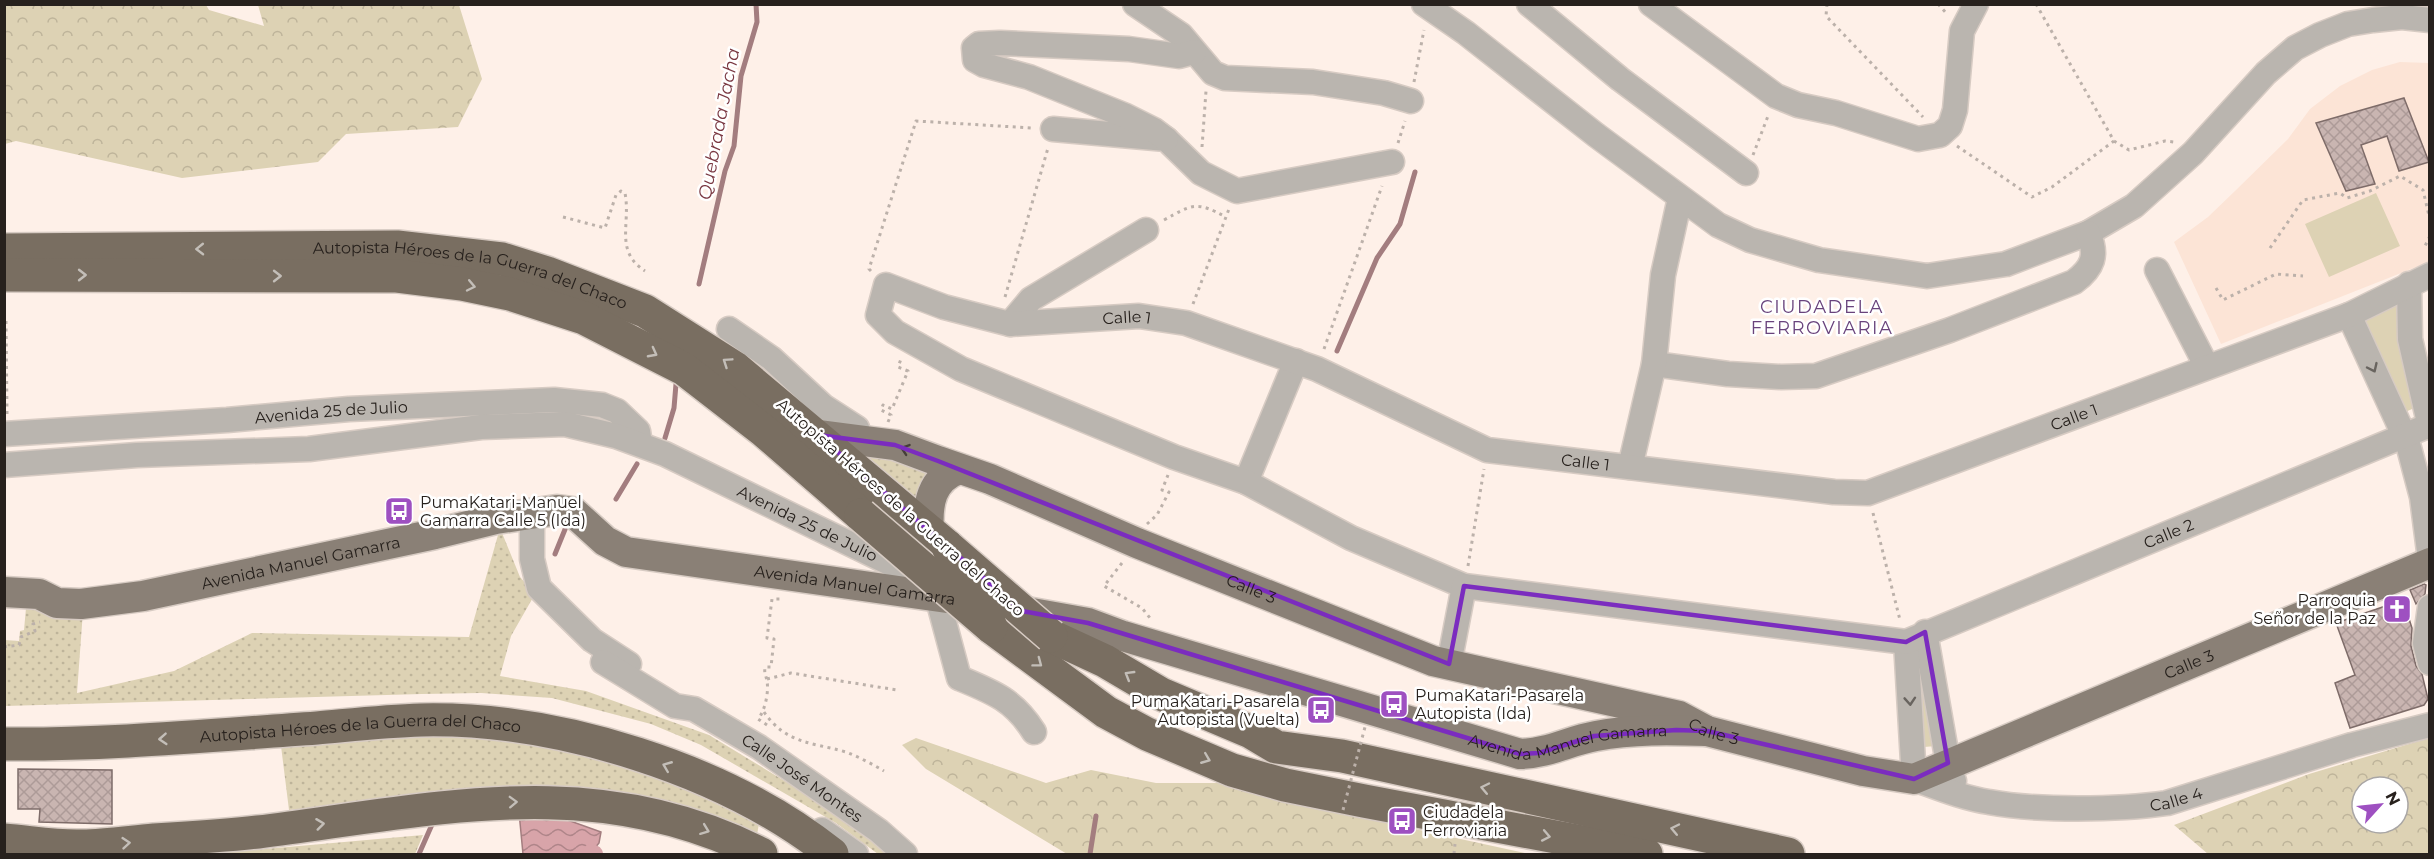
<svg xmlns="http://www.w3.org/2000/svg" width="2434" height="859" font-family="Montserrat,sans-serif">
  <defs>
    <pattern id="grass-dots" width="8" height="8" patternUnits="userSpaceOnUse" patternTransform="scale(1.5)"><rect width="8" height="8" fill="#ddd2b4"/><path d="M2 2h.1M6 6h.1" fill="none" stroke="#beb49a" stroke-width="1.8" stroke-linecap="round"/></pattern>
    <pattern id="forest-crowns" width="20" height="18" patternUnits="userSpaceOnUse" patternTransform="scale(1.5)"><rect width="20" height="18" fill="#ddd2b4"/><path d="M2 6a3 3 0 1 1 6 0M12 15a3 3 0 1 1 6 0" fill="none" stroke="#beb49a"/></pattern>
    <pattern id="water-waves" width="16" height="10" patternUnits="userSpaceOnUse" patternTransform="scale(1.5)"><rect width="16" height="10" fill="#d8a4a9"/><path d="M0 5q4-4 8 0t8 0" fill="none" stroke="#af8589"/></pattern>
    <pattern id="building-cross-hatch" width="8" height="8" patternUnits="userSpaceOnUse" patternTransform="scale(1.5)"><rect width="8" height="8" fill="#c9b5b1"/><path d="M0 0l8 8M0 8l8-8" fill="none" stroke="#ad9b98"/></pattern>
  </defs>
  <rect width="100%" height="100%" fill="#fef0e8"/>
  <path fill="#fce4d6" d="M 2400,62 L 2429,63 L 2429,262 L 2221,344 L 2174,242 L 2208,217 L 2235,191 L 2288,139 L 2310,109 L 2340,86 L 2372,70 Z"/>
  <path fill="url(#grass-dots)" d="M 878,454 L 934,472 L 917,501 L 862,455 Z
    M 500,528 L 520,577 L 535,594 L 511,636 L 500,676 L 586,691 L 709,735 L 864,829 L 895,854 L 878,854 L 836,823 L 701,745 L 651,724 L 552,698 L 481,693 L 422,694 L 5,706 L 5,640 L 19,641 L 20,631 L 24,630 L 26,608 L 83,611 L 77,693 L 174,671 L 252,633 L 469,637 Z
    M 380,736 L 468,736 L 565,750 L 657,776 L 759,824 L 757,834 L 697,811 L 633,794 L 539,787 L 289,810 L 281,746 Z
    M 423,835 L 415,854 L 208,854 Z"/>
  <path fill="url(#forest-crowns)" fill-rule="evenodd" d="M 5,4 L 206,5 L 209,10 L 264,26 L 258,5 L 459,5 L 482,79 L 458,127 L 346,134 L 318,162 L 182,178 L 16,141 L 5,144 Z
    M 916,738 L 1046,783 L 1091,770 L 1156,783 L 1218,783 L 1295,803 L 1530,854 L 1067,854 L 926,769 L 902,745 Z
    M 2429,738 L 2429,854 L 2208,854 L 2174,825 L 2309,774 ZM 2362,787 L 2398,787 L 2398,823 L 2362,823 Z"/>
  <path fill="#ddd2b4" d="M 2376,193 L 2400,246 L 2329,277 L 2305,224 Z
    M 2398,298 L 2423,404 L 2401,414 L 2360,317 Z
    M 1917,651 L 1936,746 L 1924,747 Z"/>
  <path fill="url(#water-waves)" stroke="#a37d7f" stroke-width="1.5" d="M 519,812 L 548,813 L 601,832 L 599,843 L 590,854 L 523,854 Z"/>
  <g fill="none" stroke-linecap="round" stroke-linejoin="round">
    <path stroke="#a37d7f" stroke-width="5" d="M 699,284 L 725,171 L 734,146 L 741,76 L 757,22 L 756,4
      M 1337,351 L 1377,258 L 1400,224 L 1415,172
      M 665,438 L 674,408 L 676,384
      M 616,499 L 637,464
      M 555,554 L 568,522
      M 419,854 L 434,820
      M 1090,854 L 1096,816"/>
    <path stroke="#d8a4a9" stroke-width="18" d="M 591,853 L 594,854"/>
  </g>
  <path fill="url(#building-cross-hatch)" stroke="#7e6c69" stroke-width="1.5" d="M 2404,98 L 2429,162 L 2399,171 L 2387,136 L 2361,145 L 2375,184 L 2346,191 L 2316,123 Z
    M 2424,584 L 2426,585 L 2425,594 L 2416,604 L 2410,590 Z
    M 2403,600 L 2412,628 L 2411,646 L 2416,666 L 2422,674 L 2428,699 L 2424,705 L 2350,728 L 2335,683 L 2355,675 L 2336,623 Z
    M 18,769 L 112,770 L 112,824 L 39,822 L 40,809 L 18,809 Z"/>
  <g fill="none" stroke-linecap="round" stroke-linejoin="round">
    <g stroke="#d7cbc3" stroke-width="27">
      <g id="minor">
        <path d="M 1135,4 L 1181,35 L 1213,73 L 1225,78 L 1313,82 L 1384,93 L 1411,101"/>
        <path d="M 1424,4 L 1466,33 L 1596,135 L 1718,225 L 1750,240 L 1819,260 L 1927,276 L 2006,264 L 2088,233 L 2134,206 L 2193,153 L 2266,73 L 2295,48 L 2320,35 L 2348,24 L 2373,20 L 2402,17 L 2430,20"/>
        <path d="M 1529,4 L 1620,79 L 1746,173"/>
        <path d="M 1651,4 L 1776,96 L 1798,105 L 1836,113 L 1918,139 L 1940,135 L 1950,126 L 1955,110 L 1962,31 L 1976,4"/>
        <path d="M 1053,129 L 1166,139 L 1201,173 L 1237,191 L 1392,162"/>
        <path d="M 1166,139 L 1154,130 L 1126,116 L 1029,77 L 984,65 L 975,60 L 974,48 L 979,44 L 1000,43 L 1129,49 L 1179,56 L 1194,52"/>
        <path d="M 2157,270 L 2207,367"/>
        <path d="M 2409,284 L 2410,339 L 2430,427"/>
        <path d="M 2349,315 L 2408,444 L 2422,497 L 2430,559"/>
        <path d="M 1010,324 L 1031,299 L 1146,230"/>
        <path d="M 729,329 L 771,358 L 823,406 L 857,428 L 861,442"/>
        <path d="M 1654,364 L 1728,374 L 1781,377 L 1816,376 L 1950,330 L 2074,282 C 2093,268 2098,255 2088,233"/>
        <path id="s1" d="M 4,434 L 227,420 L 349,409 L 554,400 L 602,405 L 617,411 L 638,431 L 640,444"/>
        <path id="s2" d="M 4,465 L 137,455 L 309,449 L 481,427 L 565,424 L 616,436 L 665,454 L 906,571 L 937,596 L 959,678 C 993,692 1014,700 1034,732"/>
        <path d="M 1630,467 L 1654,364 L 1663,275 L 1680,198"/>
        <path d="M 1246,482 L 1296,361"/>
        <path d="M 532,514 L 532,559 L 539,588 L 592,640 L 629,664"/>
        <path d="M 2430,607 L 2425,643 L 2430,663"/>
        <path d="M 1925,632 L 1948,763 L 1954,781"/>
        <path id="s3" d="M 1906,642 L 1464,586 L 1351,538 L 1246,482 L 1174,457 L 961,369 L 895,332 L 878,315 L 886,285 L 944,307 L 1010,324 L 1139,316 L 1186,323 L 1317,369 L 1487,450 L 1834,492 L 1868,493 L 2349,315 L 2430,275"/>
        <path id="s4" d="M 1906,642 L 1914,779 C 1939,788 1963,798 1989,802 C 2036,811 2119,810 2167,803 L 2352,745 L 2430,725"/>
        <path id="s5" d="M 1906,642 L 2430,425"/>
        <path id="s6" d="M 603,662 L 675,706 L 694,709 L 759,747 L 879,831 L 905,854"/>
        <path d="M 1449,664 L 1464,586"/>
        <path d="M 822,830 L 856,854"/>
      </g>
    </g>
    <g stroke="#d7cbc3" stroke-width="33">
      <g id="major">
        <path id="s7" d="M 818,435 L 895,445 L 938,461 L 990,479 L 1137,543 L 1433,661 L 1679,716 L 1707,731 L 1863,771 L 1914,779 L 2430,563"/>
        <path d="M 929,531 C 927,504 931,479 959,469"/>
        <path id="s8" d="M 4,592 L 39,594 L 57,603 L 81,604 L 143,596 L 435,534 L 496,519 L 557,510 L 573,512 L 605,541 L 626,552 L 968,601"/>
        <path id="s9" d="M 1015,610 L 1088,623 L 1123,636 L 1520,754 C 1550,753 1568,741 1596,736 C 1632,729 1671,730 1707,731"/>
      </g>
    </g>
    <g stroke="#d7cbc3" stroke-width="36">
      <g id="highway">
        <path id="s10" d="M 4,250 L 397,247 L 502,259 L 547,273 L 645,311 L 735,368 L 948,547"/>
        <path d="M 4,275 L 397,276 L 462,284 L 510,294 L 584,318 L 684,369 L 764,431 L 861,515"/>
        <path d="M 991,627 L 1106,712 L 1147,734 L 1232,770 L 1285,785 L 1364,801 L 1646,854"/>
        <path d="M 1051,636 L 1105,661 L 1161,694 L 1251,732 L 1276,747 L 1342,756 L 1788,854"/>
        <path id="s11" d="M 4,744 C 109,745 213,735 317,728 C 351,725 386,721 421,720 C 557,717 725,769 832,854"/>
        <path d="M 4,840 C 30,842 56,847 82,846 C 106,846 130,842 154,840 C 189,838 224,836 258,832 C 433,810 596,769 761,854"/>
      </g>
    </g>
    <path stroke="#bcb1aa" stroke-width="3" stroke-dasharray="3 4.5" stroke-linecap="butt" d="M 1827,4 L 1826,16 L 1923,117
      M 1938,4 L 1947,14
      M 2036,4 L 2114,141 L 2129,150 L 2165,141 L 2174,142
      M 1414,82 L 1424,30
      M 1398,143 L 1405,121
      M 1957,146 L 2032,197 L 2052,187 L 2114,141
      M 1202,147 L 1206,91
      M 1753,155 L 1768,116
      M 563,217 L 605,228 L 616,195 L 621,191 L 625,193 C 631,224 614,251 645,271
      M 1164,220 C 1193,204 1196,201 1226,217
      M 2430,236 L 2425,246 L 2430,247
      M 2270,248 L 2303,200 L 2340,193 L 2347,198 L 2370,191 L 2400,176 L 2423,190 L 2430,220
      M 871,271 L 869,269 L 916,121 L 1032,128
      M 2216,288 L 2223,300 L 2276,274 L 2303,276
      M 1005,297 L 1048,148
      M 1193,304 L 1229,209
      M 6,321 L 7,414
      M 1324,349 L 1382,186
      M 888,422 L 891,415 L 881,410 L 883,405 L 892,409 L 908,371 L 898,367 L 901,359
      M 1873,513 L 1900,620
      M 1147,524 L 1157,515 L 1169,492 L 1162,490 L 1168,475
      M 1122,563 L 1104,586 L 1142,608 L 1150,618
      M 1468,566 L 1484,469
      M 4,647 L 19,645 L 21,637 L 35,631 L 33,624 L 40,622
      M 767,679 L 791,673 L 897,690
      M 764,712 C 786,744 811,742 846,752 C 859,757 872,764 884,771
      M 767,725 L 758,719 C 765,711 769,692 767,681 C 766,675 764,674 765,667 L 771,667 L 774,639 L 767,638 L 772,599 L 782,599
      M 1454,854 L 1455,844"/>
    <use href="#minor" stroke="#bab5af" stroke-width="24"/>
    <use href="#major" stroke="#8a8076" stroke-width="30"/>
    <use href="#highway" stroke="#796e61" stroke-width="33"/>
    <g stroke="#d7cbc3" stroke-width="36" stroke-linecap="butt">
      <path id="highway-bridge" d="M 861,515 L 991,627
        M 948,547 L 1051,636"/>
    </g>
    <path stroke="#bcb1aa" stroke-width="3" stroke-dasharray="3 4.5" stroke-linecap="butt" d="M 1343,810 L 1365,727"/>
    <use href="#highway-bridge" stroke="#796e61" stroke-width="33"/>
  </g>
  <defs><path id="oneway-chevron" d="M-2-3.5L2.5 0L-2 3.5" fill="none" stroke-width="1.6" stroke-linecap="round" stroke-linejoin="round" transform="scale(1.5)"/></defs>
  <g stroke="#c3beb8">
    <use href="#oneway-chevron" transform="translate(200 249) rotate(179)"/>
    <use href="#oneway-chevron" transform="translate(82 275)"/>
    <use href="#oneway-chevron" transform="translate(277 276)"/>
    <use href="#oneway-chevron" transform="translate(471 286) rotate(12)"/>
    <use href="#oneway-chevron" transform="translate(653 353) rotate(28)"/>
    <use href="#oneway-chevron" transform="translate(727 362) rotate(-146)"/>
    <use href="#oneway-chevron" transform="translate(1038 663) rotate(37)"/>
    <use href="#oneway-chevron" transform="translate(1129 675) rotate(-149)"/>
    <use href="#oneway-chevron" transform="translate(163 739) rotate(176)"/>
    <use href="#oneway-chevron" transform="translate(1206 759) rotate(22)"/>
    <use href="#oneway-chevron" transform="translate(667 766) rotate(-158)"/>
    <use href="#oneway-chevron" transform="translate(1485 788) rotate(-168)"/>
    <use href="#oneway-chevron" transform="translate(513 802) rotate(-2)"/>
    <use href="#oneway-chevron" transform="translate(320 824) rotate(-7)"/>
    <use href="#oneway-chevron" transform="translate(1675 829) rotate(-168)"/>
    <use href="#oneway-chevron" transform="translate(705 830) rotate(21)"/>
    <use href="#oneway-chevron" transform="translate(1546 836) rotate(11)"/>
    <use href="#oneway-chevron" transform="translate(126 843) rotate(-5)"/>
  </g>
  <g stroke="#69645f">
    <use href="#oneway-chevron" transform="translate(2373 368) rotate(65)"/>
    <use href="#oneway-chevron" transform="translate(1910 701) rotate(86)"/>
  </g>
  <use stroke="#453e38" href="#oneway-chevron" transform="translate(905 449) rotate(-161)"/>
  <path fill="none" stroke="#7b2cbf" stroke-width="4.5" stroke-linejoin="round" d="M 818,435 L 895,445 L 938,461 L 1449,664 L 1464,586 L 1906,642 L 1925,632 L 1948,763 L 1914,779 L 1707,731 L 1676,730 L 1594,736 L 1539,753 L 1520,754 L 1088,623 L 1022,611 Z"/>
  <defs>
    <g id="bus-square" transform="scale(1.5)"><rect x="-9" y="-9" width="18" height="18" rx="4" fill="#9e50c1" stroke="#fff"/><path d="M-5-6H5V4H4V6H2V4H-2V6H-4V4H-5ZM-3.5-4V0h7V-4ZM-3.5 1.2v1.5H-2V1.2ZM2 1.2v1.5H3.5V1.2Z" fill="#fff"/></g>
    <g id="church-square" transform="scale(1.5)"><rect x="-9" y="-9" width="18" height="18" rx="4" fill="#9e50c1" stroke="#fff"/><path d="M-1.2-6h2.4v3.5h3.3v2.4h-3.3V6h-2.4V-.1h-3.3v-2.4h3.3Z" fill="#fff"/></g>
  </defs>
  <g fill-rule="evenodd">
    <use href="#bus-square" x="399" y="511"/>
    <use href="#church-square" x="2397" y="609"/>
    <use href="#bus-square" x="1394" y="704"/>
    <use href="#bus-square" x="1321" y="710"/>
    <use href="#bus-square" x="1402" y="821"/>
  </g>
  <g text-anchor="middle" stroke-width="5" stroke-linejoin="round" paint-order="stroke">
    <g font-size="16" fill="#27211d" stroke="#fff">
      <text dy="6" stroke="none"><textPath href="#s10" startOffset="470">Autopista Héroes de la Guerra del Chaco</textPath></text>
      <text dy="6" stroke="none"><textPath href="#s3" startOffset="1372">Calle 1</textPath></text>
      <text dy="6" stroke="none"><textPath href="#s1" startOffset="328">Avenida 25 de Julio</textPath></text>
      <text dy="6" stroke="none"><textPath href="#s3" startOffset="2362">Calle 1</textPath></text>
      <text dy="6" stroke="none"><textPath href="#s3" startOffset="1858">Calle 1</textPath></text>
      <text transform="translate(901 507) rotate(41)" y="6">Autopista Héroes de la Guerra del Chaco</text>
      <text dy="6" stroke="none"><textPath href="#s2" startOffset="826">Avenida 25 de Julio</textPath></text>
      <text dy="6" stroke="none"><textPath href="#s5" startOffset="284">Calle 2</textPath></text>
      <text dy="6" stroke="none"><textPath href="#s8" startOffset="303">Avenida Manuel Gamarra</textPath></text>
      <text dy="6" stroke="none"><textPath href="#s8" startOffset="879">Avenida Manuel Gamarra</textPath></text>
      <text dy="6" stroke="none"><textPath href="#s7" startOffset="462">Calle 3</textPath></text>
      <text dy="6" stroke="none"><textPath href="#s7" startOffset="1452">Calle 3</textPath></text>
      <text dy="6" stroke="none"><textPath href="#s7" startOffset="948">Calle 3</textPath></text>
      <text dy="6" stroke="none"><textPath href="#s11" startOffset="357">Autopista Héroes de la Guerra del Chaco</textPath></text>
      <text dy="6" stroke="none"><textPath href="#s9" startOffset="574">Avenida Manuel Gamarra</textPath></text>
      <text dy="6" stroke="none"><textPath href="#s6" startOffset="232">Calle José Montes</textPath></text>
      <text dy="6" stroke="none"><textPath href="#s4" startOffset="404">Calle 4</textPath></text>
    </g>
    <g font-size="16" fill="#27211d" stroke="#fff" text-anchor="start">
      <text x="420" y="508">PumaKatari-Manuel<tspan x="420" dy="18">Gamarra Calle 5 (Ida)</tspan></text>
      <text x="2376" y="606" text-anchor="end">Parroquia<tspan x="2376" dy="18">Señor de la Paz</tspan></text>
      <text x="1415" y="701">PumaKatari-Pasarela<tspan x="1415" dy="18">Autopista (Ida)</tspan></text>
      <text x="1300" y="707" text-anchor="end">PumaKatari-Pasarela<tspan x="1300" dy="18">Autopista (Vuelta)</tspan></text>
      <text x="1423" y="818">Ciudadela<tspan x="1423" dy="18">Ferroviaria</tspan></text>
    </g>
    <g font-size="18" font-style="italic" fill="#7a3842" stroke="#fff">
      <text transform="translate(719 124) rotate(-79)" y="6">Quebrada Jacha</text>
    </g>
    <g font-size="18" letter-spacing="1.5" fill="#69437c" stroke="#fff">
      <text x="1822" y="313">CIUDADELA<tspan x="1822" dy="21">FERROVIARIA</tspan></text>
    </g>
  </g>
  <rect width="2434" height="859" fill="none" stroke="#27211d" stroke-width="12"/>
  <g transform="translate(2380 805) rotate(63)"><circle r="28" fill="#ffffff" stroke="#a9a6a5" stroke-width="1.5"/>
  <path d="M0-4.5L10 22L0 15L-10 22Z" fill="#9e50c1"/>
  <text y="-9" font-size="16" font-weight="bold" text-anchor="middle" fill="#27211d">N</text>
  </g>
</svg>
